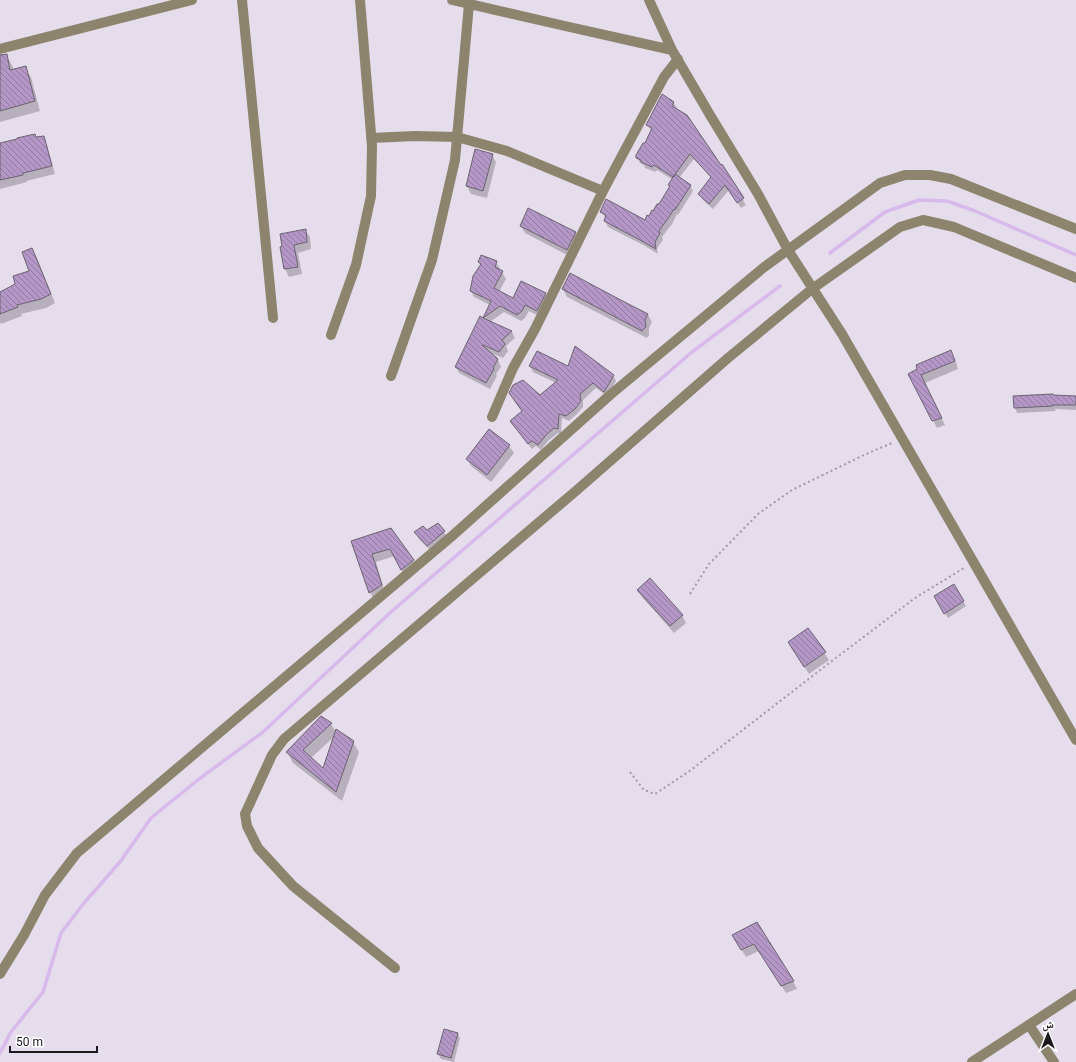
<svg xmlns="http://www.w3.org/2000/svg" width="1076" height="1062" font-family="Roboto,'Noto Naskh Arabic',sans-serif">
  <defs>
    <pattern id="building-back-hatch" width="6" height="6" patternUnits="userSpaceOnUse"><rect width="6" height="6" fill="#b497c7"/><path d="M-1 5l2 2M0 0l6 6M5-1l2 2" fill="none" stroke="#927aa1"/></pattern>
  </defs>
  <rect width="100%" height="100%" fill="#e5ddeb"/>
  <path fill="#0003" fill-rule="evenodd" d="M 7,57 L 13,67 L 13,71 L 25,68 L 31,77 L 40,111 L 0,122 L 0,59 Z
    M 673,102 L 677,108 L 676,109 L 721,166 L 722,165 L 746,205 L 741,208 L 729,190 L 713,209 L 703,200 L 700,194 L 712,178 L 694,159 L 679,178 L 690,185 L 693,191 L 678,215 L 677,214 L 672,224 L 662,237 L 663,240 L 657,248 L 658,254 L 645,246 L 608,227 L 605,221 L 606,218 L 601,212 L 646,222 L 660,205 L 671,187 L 669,185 L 673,180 L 657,170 L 655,172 L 645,168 L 644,165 L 640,163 L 637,158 L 646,144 L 652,131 L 647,125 Z
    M 43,138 L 47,145 L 55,174 L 26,181 L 27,182 L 0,189 L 0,144 Z
    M 492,155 L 496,162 L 487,198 L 471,194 L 467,186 Z
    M 521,226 L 575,232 L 579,240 L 571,257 L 525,233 Z
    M 305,230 L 310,237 L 311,249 L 298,253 L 302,274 L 289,277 L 285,269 L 281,248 Z
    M 32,249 L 37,258 L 55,303 L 46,308 L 21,314 L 22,316 L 1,324 L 0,322 L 0,293 L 17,284 L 30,272 Z
    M 479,262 L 496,262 L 500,269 L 499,270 L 502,272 L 506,279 L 499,292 L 514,299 L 545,294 L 549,300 L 540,317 L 529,311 L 525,318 L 521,321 L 504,312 L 490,322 L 512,332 L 515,338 L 506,346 L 508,351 L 503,358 L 488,352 L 498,360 L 501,367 L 496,374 L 497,376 L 490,389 L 459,373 L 456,367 L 483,319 L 490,305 L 474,297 L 471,291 L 481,266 Z
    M 563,289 L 648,315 L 652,322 L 649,328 L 649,335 L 647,338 L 567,297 Z
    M 950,352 L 955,359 L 958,369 L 925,383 L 945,425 L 937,428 L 909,374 Z
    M 530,366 L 569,367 L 613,375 L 616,381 L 607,396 L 596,388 L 583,400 L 583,407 L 577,414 L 569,421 L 562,418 L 561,434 L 558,433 L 548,441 L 541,450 L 536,446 L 532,449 L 514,426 L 540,396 L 556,383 L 533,372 Z
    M 1014,397 L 1076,397 L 1076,410 L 1055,409 L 1056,411 L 1017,413 L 1015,408 Z
    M 489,430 L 509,446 L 514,453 L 491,482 L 471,466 L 467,459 Z
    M 391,529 L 417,567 L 405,577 L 395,556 L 376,562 L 385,593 L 374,599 L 370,592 L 352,542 Z
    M 415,532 L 444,532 L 448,538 L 432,552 L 419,539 Z
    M 954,585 L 966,606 L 948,618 L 935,596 Z
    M 638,590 L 682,615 L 686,623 L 674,633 L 643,598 Z
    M 808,629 L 829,660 L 809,674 L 793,650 Z
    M 321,717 L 331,724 L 336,732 L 353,742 L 359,752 L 342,801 L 293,763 L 287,752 ZM 335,736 L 324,769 L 311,758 Z
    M 757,923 L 793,981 L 797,989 L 786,993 L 759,951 L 746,957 L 733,936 Z
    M 457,1033 L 460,1038 L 454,1062 L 441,1059 L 438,1054 Z"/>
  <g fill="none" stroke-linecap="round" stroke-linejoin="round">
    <path stroke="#d7b9eb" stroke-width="3.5" d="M 830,253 L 885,212 L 919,200 L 947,201 L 975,211 L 1076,255
      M 0,1053 L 11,1032 L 43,992 L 61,933 L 84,903 L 120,862 L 151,818 L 199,779 L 263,732 L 391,612 L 692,352 L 780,286"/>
  </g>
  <path fill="url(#building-back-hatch)" stroke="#6b6370" d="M 7,54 L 10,70 L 26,66 L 35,101 L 0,111 L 0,55 Z
    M 662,94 L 674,102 L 672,106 L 687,115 L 721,165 L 722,164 L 744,198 L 737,203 L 725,185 L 709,204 L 698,194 L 711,177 L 690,154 L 673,177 L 654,165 L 652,167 L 641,162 L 641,160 L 636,158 L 636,155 L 643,143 L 645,143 L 652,128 L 646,125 Z
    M 35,134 L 36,137 L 44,136 L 52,166 L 23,173 L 23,175 L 0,180 L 0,143 L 17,139 L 17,138 Z
    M 475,149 L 493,154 L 483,191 L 466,186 Z
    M 675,174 L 691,185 L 675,210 L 674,209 L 669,217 L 659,231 L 660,233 L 655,242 L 656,249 L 640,240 L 604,221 L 606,215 L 600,212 L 606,199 L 645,220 L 647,215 L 649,216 L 652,210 L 653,211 L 657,204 L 659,204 L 670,186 L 668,185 Z
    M 528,208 L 576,232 L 567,250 L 520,226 Z
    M 306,229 L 307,242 L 294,245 L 298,267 L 284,269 L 280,247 L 282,246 L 280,234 Z
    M 32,248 L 51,294 L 41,299 L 17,305 L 18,307 L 0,314 L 0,292 L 15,284 L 13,276 L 29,271 L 22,252 Z
    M 481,255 L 497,261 L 495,267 L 503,271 L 494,288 L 513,298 L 521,281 L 546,293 L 537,311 L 525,305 L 522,311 L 517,315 L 500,306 L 483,318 L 512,331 L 502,340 L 505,344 L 499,352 L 483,345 L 482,345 L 498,359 L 493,368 L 494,369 L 486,383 L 455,367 L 480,316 L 483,318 L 491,301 L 470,291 L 473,276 L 481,264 L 478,262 Z
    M 570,273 L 615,297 L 648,314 L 645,320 L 646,327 L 642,331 L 562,289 Z
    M 575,346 L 614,375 L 604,392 L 593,383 L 580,394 L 581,401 L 575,409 L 566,416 L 559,414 L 558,429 L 554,428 L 546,435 L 538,445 L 532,441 L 528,444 L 510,421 L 522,411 L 509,393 L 513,385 L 523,380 L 540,395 L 558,380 L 529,366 L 537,351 L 568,366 Z
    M 951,350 L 955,361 L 921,375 L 942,418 L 932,421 L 908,374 L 917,369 L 916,365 Z
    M 1053,394 L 1053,395 L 1076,396 L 1076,405 L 1053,405 L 1053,406 L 1014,408 L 1013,396 Z
    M 489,429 L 510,445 L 487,475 L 466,459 Z
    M 438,523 L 445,531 L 427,546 L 414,532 L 423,526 L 427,530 Z
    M 391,528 L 414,560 L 401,570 L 390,549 L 372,554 L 382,585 L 369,593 L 351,541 Z
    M 650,578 L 683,615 L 670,626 L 637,590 Z
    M 954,584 L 964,601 L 944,614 L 934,596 Z
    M 808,628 L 826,652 L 804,667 L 788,642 Z
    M 321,716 L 332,723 L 303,750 L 323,768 L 336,729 L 354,741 L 336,792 L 286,752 Z
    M 757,922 L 794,981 L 781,986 L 754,944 L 741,950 L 732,935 Z
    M 444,1029 L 458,1033 L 451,1058 L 437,1054 Z"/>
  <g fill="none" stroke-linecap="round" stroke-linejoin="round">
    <path stroke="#9f99a4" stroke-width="2" stroke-dasharray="2 3" stroke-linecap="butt" d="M 690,594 L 709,564 L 758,514 L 792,490 L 864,455 L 892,443
      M 630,772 L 644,790 L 655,794 L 691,770 L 828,664 L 915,598 L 964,568"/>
    <path stroke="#8d846e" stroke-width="10" d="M 242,0 L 273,318
      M 452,0 L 565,26 L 672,50
      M 649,0 L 672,50 L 710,115 L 758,194 L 788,250 L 842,334 L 1076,740
      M 0,49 L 192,0
      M 371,138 L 415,136 L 457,137 L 507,151 L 603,191
      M 331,335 L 356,265 L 371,196 L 372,146 L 360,0
      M 391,376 L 432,260 L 455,160 L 469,4
      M 492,417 L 513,368 L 535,329 L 603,191 L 664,77 L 678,59
      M 395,968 L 293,886 L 258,848 L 247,826 L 245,814 L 272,755 L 284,739 L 577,490 L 728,358 L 812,289 L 900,227 L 923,220 L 954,227 L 1076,278
      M 0,974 L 24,935 L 45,895 L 77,853 L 451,537 L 610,395 L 763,268 L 880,183 L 905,175 L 930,175 L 951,179 L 1076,229
      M 1029,1025 L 1054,1062
      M 972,1062 L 1076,994"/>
  </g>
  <g transform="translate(1048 1034)" stroke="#ffffff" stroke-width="3" paint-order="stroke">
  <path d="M0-3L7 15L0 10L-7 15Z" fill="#1c191e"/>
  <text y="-6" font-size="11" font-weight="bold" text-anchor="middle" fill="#1c191e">ش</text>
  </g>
  <path d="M10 1046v6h87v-6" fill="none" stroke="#1c191e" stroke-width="2"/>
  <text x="16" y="1046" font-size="12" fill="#1c191e" stroke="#ffffff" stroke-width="3" paint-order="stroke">50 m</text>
</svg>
